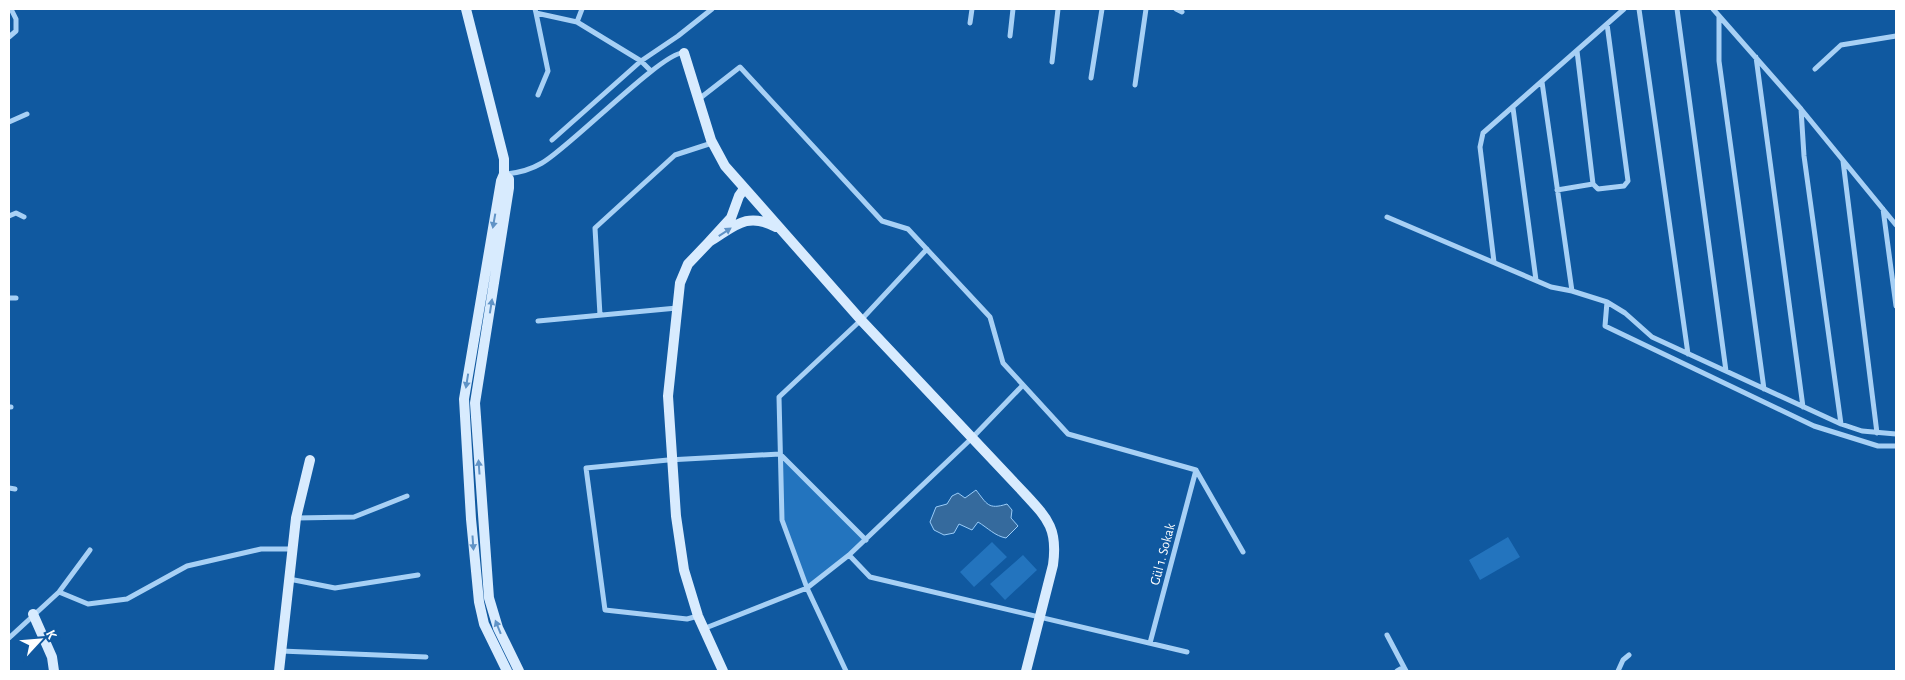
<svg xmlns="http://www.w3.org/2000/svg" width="1905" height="680" font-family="'Alegreya Sans',sans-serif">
  <rect width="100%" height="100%" fill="#1059a0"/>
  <path fill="#2374be" d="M 780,454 L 866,540 L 807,588 L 782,520 Z
    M 1508,537 L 1520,557 L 1480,580 L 1469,560 Z
    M 992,542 L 1007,557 L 974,587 L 960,572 Z
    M 1023,555 L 1037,570 L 1005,600 L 990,584 Z"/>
  <path fill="#356a9d" stroke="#99ccf9" d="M 976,490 C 987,504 988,510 1007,504 L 1012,510 L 1011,518 L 1018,526 L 1006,538 C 995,536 988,528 978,522 L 972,530 L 959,524 L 954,533 L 944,535 L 934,530 L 930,522 L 936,507 L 947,504 L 952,496 L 958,493 L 965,498 Z"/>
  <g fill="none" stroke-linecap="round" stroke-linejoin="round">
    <path stroke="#a7d0f5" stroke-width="5" d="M 535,9 L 536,13 L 577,22 L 641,61 L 651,71
      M 1176,9 L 1182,12
      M 1639,9 L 1688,354
      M 1677,9 L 1726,371
      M 1713,9 L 1801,109 L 1896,225
      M 536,13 L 548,71 L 538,95
      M 1719,16 L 1719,61 L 1764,389
      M 577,22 L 582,9
      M 970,23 L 972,9
      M 1010,36 L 1013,9
      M 9,37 L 16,31 L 16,19 L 11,9
      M 1577,51 L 1593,184 L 1598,189 L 1624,186 L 1628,181 L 1607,24
      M 1756,57 L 1803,407
      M 1052,62 L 1058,9
      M 1815,69 L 1841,45 L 1896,36
      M 1091,78 L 1102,9
      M 1542,82 L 1572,291
      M 1135,85 L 1146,9
      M 699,99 L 740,67 L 882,221 L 908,229 L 990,317 L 1003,363 L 1068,434 L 1196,470 L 1243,552
      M 1513,108 L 1536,280
      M 1801,109 L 1804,156 L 1841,424
      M 9,122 L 27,114
      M 552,140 L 641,61 L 678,36 L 712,9
      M 1843,161 L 1877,433
      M 505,174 C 518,173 530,170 542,163 C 568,149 665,49 684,53
      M 1557,190 L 1593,184
      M 1883,209 L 1896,306
      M 9,216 L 16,213 L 24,217
      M 1387,217 L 1551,287 L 1572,291 L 1607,302 L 1625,313 L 1652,337 L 1841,424 L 1862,431 L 1896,434
      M 1494,262 L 1480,147 L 1483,133 L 1624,9
      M 9,298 L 16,298
      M 1607,302 L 1605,326 L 1814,426 L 1878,446 L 1896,446
      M 600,315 L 595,228 L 675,155 L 712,143
      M 538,321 L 677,308
      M 9,407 L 11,407
      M 9,488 L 15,489
      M 296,518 L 354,517 L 407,496
      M 849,555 L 870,577 L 1187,652
      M 289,579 L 335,588 L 418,575
      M 59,592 L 88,604 L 127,599 L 187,566 L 261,549 L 292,549
      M 698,616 L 687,619 L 605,610 L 586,468 L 668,460 L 780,454 L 866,540
      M 703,629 L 807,588 L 849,555 L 972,438 L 1023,385
      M 1387,635 L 1406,671
      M 9,638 L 59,592 L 90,550
      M 1150,643 L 1196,470
      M 281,651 L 426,657
      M 846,671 L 807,588 L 782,520 L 779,397 L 861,320 L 927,249
      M 1397,671 L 1404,667
      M 1618,671 L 1623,660 L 1629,655"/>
    <path stroke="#d8ebfe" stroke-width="10" d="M 466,9 L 504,159 L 504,174 L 501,181 L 464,399 L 471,519 L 479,602 L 484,624 L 507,671
      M 684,53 L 711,140 L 725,166 L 861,320 L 1025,494 C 1048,519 1058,529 1053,565 L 1026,671
      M 504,174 L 509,179 L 509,188 L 475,403 L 489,598 L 498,628 L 519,671
      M 744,189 L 739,196 L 731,218 L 709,242 C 734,227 746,211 776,227
      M 709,242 L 688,264 L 680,283 L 668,396 L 676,516 L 684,570 L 698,616 L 723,671
      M 33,614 L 52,657 L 54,671
      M 279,671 L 296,518 L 310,460"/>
  </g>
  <defs><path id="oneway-solid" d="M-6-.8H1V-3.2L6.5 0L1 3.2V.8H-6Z" transform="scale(1.25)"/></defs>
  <g fill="#6093c6">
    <use href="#oneway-solid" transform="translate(494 221) rotate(100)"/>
    <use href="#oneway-solid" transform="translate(725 232) rotate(-33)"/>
    <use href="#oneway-solid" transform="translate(491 306) rotate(-81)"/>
    <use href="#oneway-solid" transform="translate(467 381) rotate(99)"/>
    <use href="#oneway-solid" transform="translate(479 467) rotate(-94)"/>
    <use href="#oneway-solid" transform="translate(473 543) rotate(86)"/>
    <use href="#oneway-solid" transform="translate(498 627) rotate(-112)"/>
  </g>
  <g text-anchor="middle" stroke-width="4" stroke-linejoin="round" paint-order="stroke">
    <g font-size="14" fill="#fff" stroke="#1059a0">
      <text transform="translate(1162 554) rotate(-75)" y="5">Gül 1. Sokak</text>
    </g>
  </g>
  <rect width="1905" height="680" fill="none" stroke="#ffffff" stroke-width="20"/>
  <g transform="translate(40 640) rotate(64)" stroke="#1059a0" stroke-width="4" paint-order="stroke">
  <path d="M0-4L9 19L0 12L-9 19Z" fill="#ffffff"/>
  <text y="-8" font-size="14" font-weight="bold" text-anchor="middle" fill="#ffffff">K</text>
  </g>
</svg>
